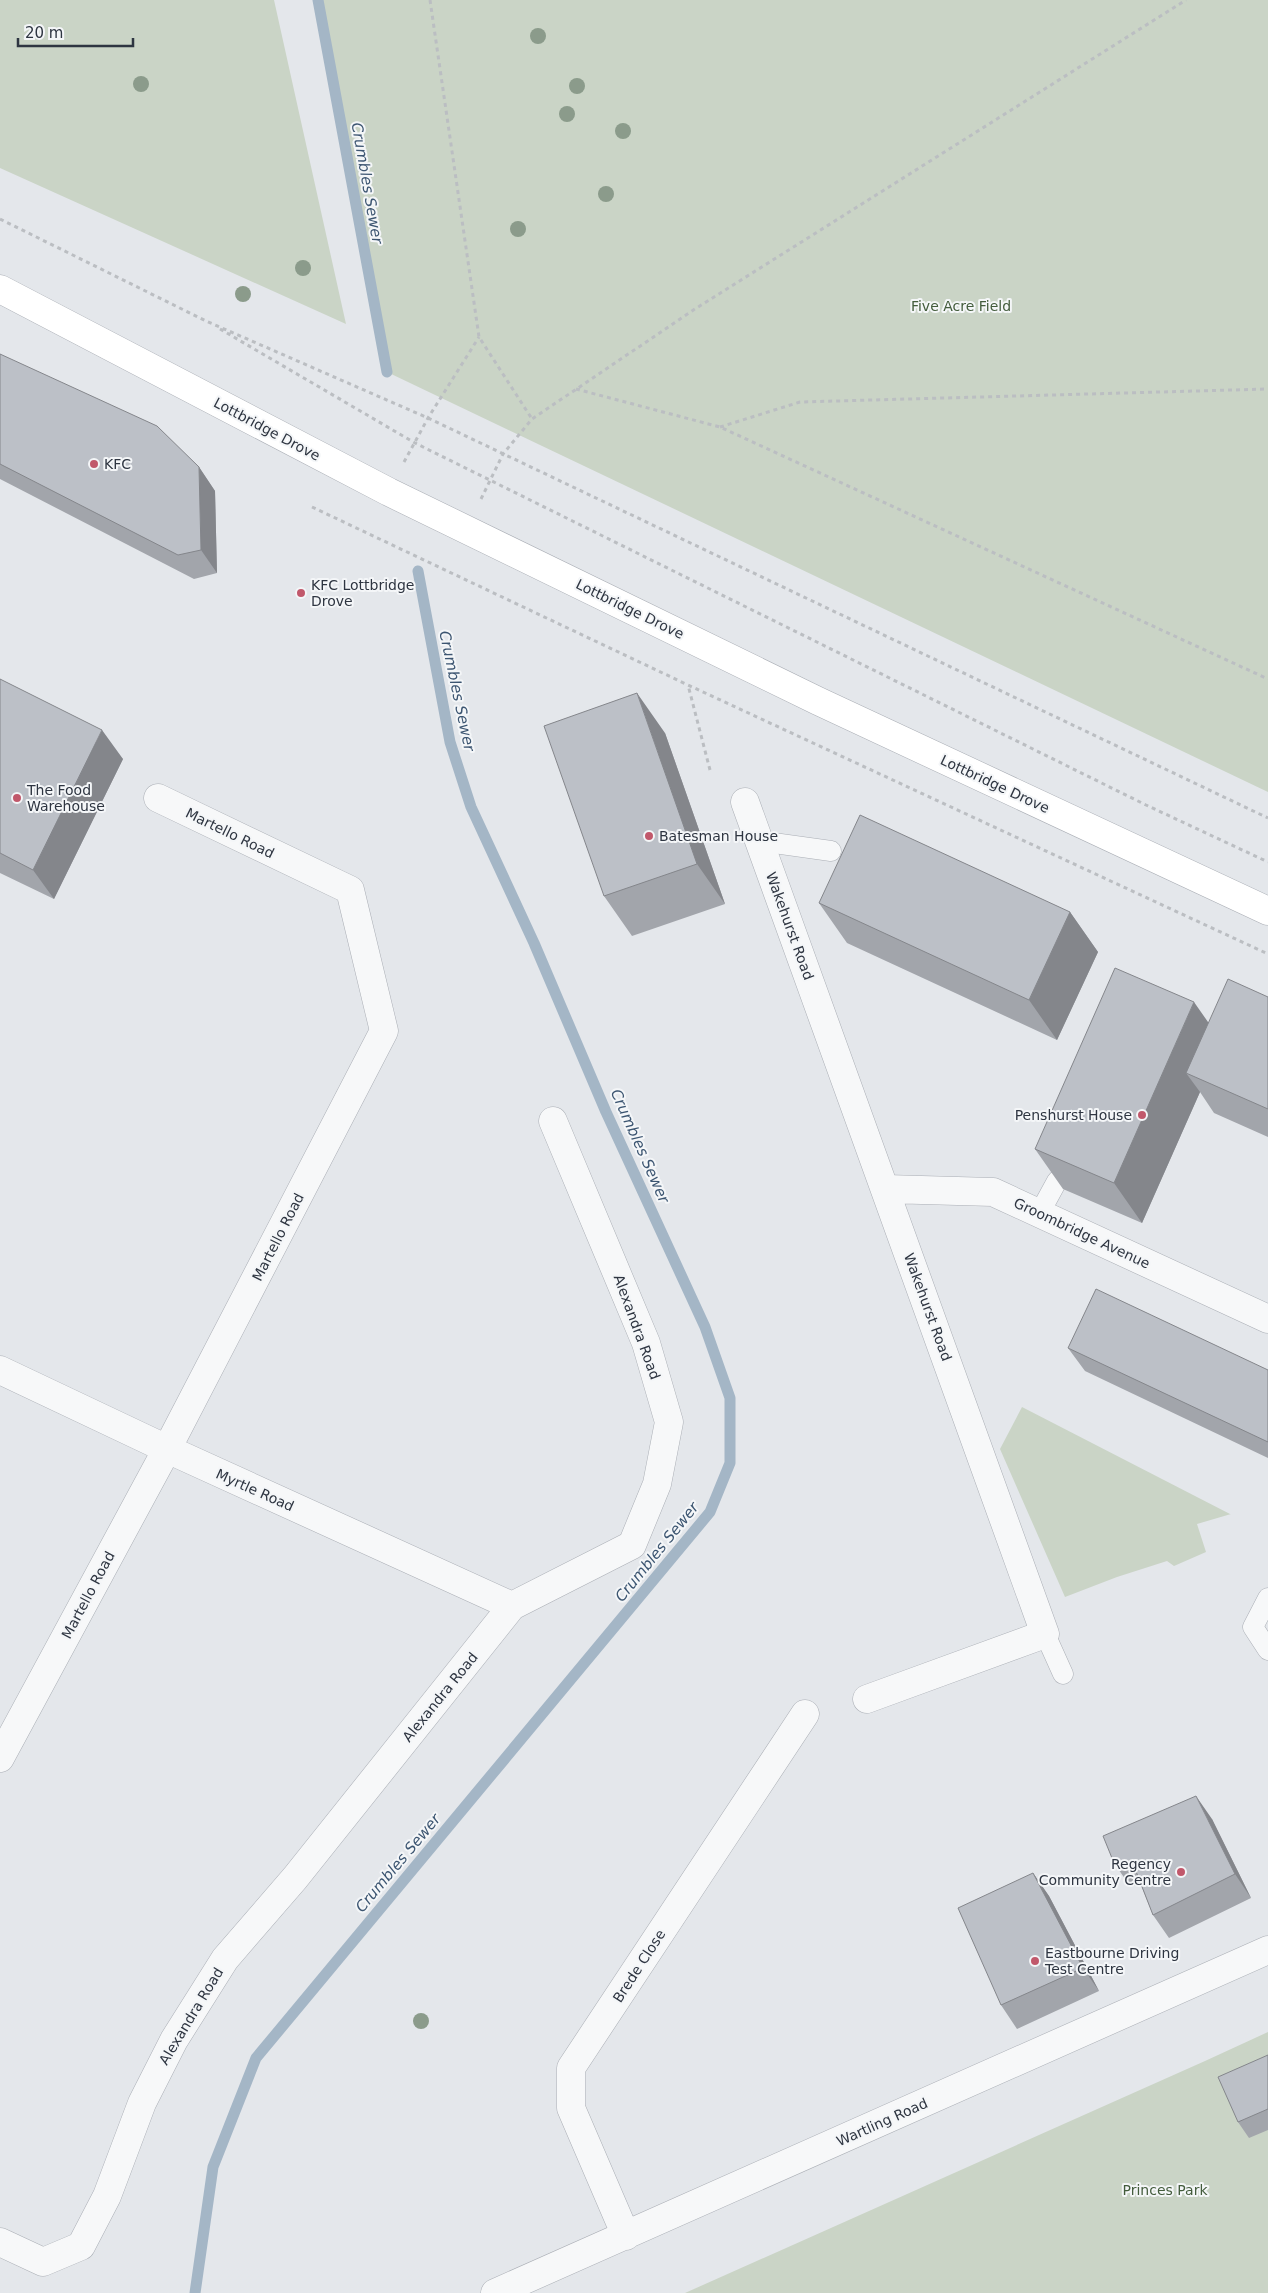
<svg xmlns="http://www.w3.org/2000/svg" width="1268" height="2293" font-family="'DejaVu Sans',sans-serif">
  <rect width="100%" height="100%" fill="#e4e7eb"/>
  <path fill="#cad4c6" d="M 0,0 L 274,0 L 346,324 L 0,168 Z
    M 318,0 L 1268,0 L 1268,792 L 387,372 Z
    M 1022,1407 L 1230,1514 L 1231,1514 L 1197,1524 L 1206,1552 L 1174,1566 L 1167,1561 L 1117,1577 L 1065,1597 L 1000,1449 Z
    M 1268,2032 L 1268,2293 L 685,2293 L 1205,2061 Z"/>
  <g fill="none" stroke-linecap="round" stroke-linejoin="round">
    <path stroke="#a4b6c6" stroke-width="11" d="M 318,0 L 387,372
      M 195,2293 L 213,2167 L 256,2058 L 710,1512 L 730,1463 L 730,1398 L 705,1327 L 606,1112 L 534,943 L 471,807 L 450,742 L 418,571"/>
    <g stroke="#aaaeb5" stroke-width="21">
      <path id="lane" d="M 760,841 L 831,851
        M 1039,1214 L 1057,1181
        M 1268,1598 L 1253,1627 L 1268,1650
        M 1045,1634 L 1063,1674"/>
    </g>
    <g stroke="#aaaeb5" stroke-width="29">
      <path id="street" d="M 745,802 L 1045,1634 L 867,1699
        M 886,1189 L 993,1192 L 1268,1319
        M 0,1370 L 167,1449 L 512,1606
        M 0,1758 L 167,1449 L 384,1031 L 350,890 L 158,798
        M 626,2236 L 571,2108 L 571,2068 L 805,1714
        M 0,2242 L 43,2262 L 81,2246 L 107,2196 L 142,2103 L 174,2040 L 225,1959 L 295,1878 L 512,1606 L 632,1545 L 657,1484 L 669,1422 L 646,1343 L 553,1121
        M 495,2293 L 1268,1950"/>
    </g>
    <g stroke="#aaaeb5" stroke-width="29">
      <path id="secondary" d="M 0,289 L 389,492 L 818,701 L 1268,911"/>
    </g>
    <path stroke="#bbbec2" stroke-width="3" stroke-dasharray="4 4" stroke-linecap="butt" d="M 430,0 L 479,337 L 532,419
      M 0,219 L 206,321 L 428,418 L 1268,818
      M 220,329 L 415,443 L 1146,805 L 1268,862
      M 576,389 L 720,427 L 1268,679
      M 720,427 L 800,402 L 1268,389
      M 404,462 L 428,418 L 479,337
      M 481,499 L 503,454 L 532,419 L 695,309 L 1186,0
      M 312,507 L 688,685
      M 710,770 L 688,685 L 1268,954"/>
    <use href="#lane" stroke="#f7f8f9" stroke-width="20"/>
    <use href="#street" stroke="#f7f8f9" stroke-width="28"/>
    <use href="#secondary" stroke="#fff" stroke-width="28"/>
  </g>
  <g fill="#8b9b8b">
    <circle cx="538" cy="36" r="8"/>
    <circle cx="141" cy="84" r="8"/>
    <circle cx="577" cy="86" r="8"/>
    <circle cx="567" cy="114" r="8"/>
    <circle cx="623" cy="131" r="8"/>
    <circle cx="606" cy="194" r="8"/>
    <circle cx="518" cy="229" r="8"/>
    <circle cx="303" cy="268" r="8"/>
    <circle cx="243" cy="294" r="8"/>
    <circle cx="421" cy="2021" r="8"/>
  </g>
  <path fill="#a2a5ab" d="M 0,354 L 199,467 L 215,491 L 217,573 L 194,579 L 0,479 Z
    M 0,679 L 123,759 L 54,899 L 0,873 Z
    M 665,733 L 725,904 L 632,936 L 604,896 Z
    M 819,903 L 1070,912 L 1098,952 L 1057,1040 L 847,943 Z
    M 1268,997 L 1268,1137 L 1214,1113 L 1200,1092 L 1142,1223 L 1063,1189 L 1035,1149 L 1209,1023 Z
    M 1068,1348 L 1268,1370 L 1268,1458 L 1085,1371 Z
    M 1212,1819 L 1251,1898 L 1169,1938 L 1153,1915 L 1141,1885 L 1130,1886 L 1114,1863 Z
    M 1033,1873 L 1049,1896 L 1099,1991 L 1017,2029 L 1001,2005 Z
    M 1268,2055 L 1268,2130 L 1249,2138 L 1238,2122 Z"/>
  <path fill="#84868b" d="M 199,467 L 215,491 L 217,573 L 201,550 Z
    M 637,693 L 665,733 L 725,904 L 697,864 Z
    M 102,730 L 123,759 L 54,899 L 33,870 Z
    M 1070,912 L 1098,952 L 1057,1040 L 1029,1000 Z
    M 1194,1002 L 1222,1042 L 1186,1073 L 1200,1092 L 1142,1223 L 1114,1183 Z
    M 1196,1796 L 1212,1819 L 1251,1898 L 1235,1874 Z
    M 1033,1873 L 1049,1896 L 1099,1991 L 1083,1968 Z"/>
  <path fill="#bcc0c7" stroke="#84868b" d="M 0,354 L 157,426 L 199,467 L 201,550 L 178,555 L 0,464 Z
    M 0,679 L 102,730 L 33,870 L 0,853 Z
    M 637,693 L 697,864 L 604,896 L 544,726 Z
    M 860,815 L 1070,912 L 1029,1000 L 819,903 Z
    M 1115,968 L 1194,1002 L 1114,1183 L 1035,1149 Z
    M 1228,979 L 1268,997 L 1268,1109 L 1186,1073 Z
    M 1096,1289 L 1268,1370 L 1268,1442 L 1068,1348 Z
    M 1196,1796 L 1235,1874 L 1153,1915 L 1132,1861 L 1114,1863 L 1103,1836 Z
    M 1033,1873 L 1083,1968 L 1001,2005 L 958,1908 Z
    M 1268,2055 L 1268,2109 L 1238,2122 L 1218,2077 Z"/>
  <g fill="#c1586b" stroke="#f4f6f8" stroke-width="2">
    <circle cx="94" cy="464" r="5"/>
    <circle cx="301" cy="593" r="5"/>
    <circle cx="17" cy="798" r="5"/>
    <circle cx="649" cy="836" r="5"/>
    <circle cx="1142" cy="1115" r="5"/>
    <circle cx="1181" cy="1872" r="5"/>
    <circle cx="1035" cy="1961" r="5"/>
  </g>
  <g text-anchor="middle" stroke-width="4" stroke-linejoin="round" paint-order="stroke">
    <g font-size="14" fill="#435c3c" stroke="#f4f6f8">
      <text x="961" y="311">Five Acre Field</text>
      <text x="1165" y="2195">Princes Park</text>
    </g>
    <g font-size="14" fill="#2e3541" stroke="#f4f6f8">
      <text transform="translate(267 429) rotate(28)" y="5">Lottbridge Drove</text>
      <text transform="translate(630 609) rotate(26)" y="5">Lottbridge Drove</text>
      <text transform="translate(995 784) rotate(25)" y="5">Lottbridge Drove</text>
      <text transform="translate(230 833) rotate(26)" y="5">Martello Road</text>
      <text transform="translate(790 926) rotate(70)" y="5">Wakehurst Road</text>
      <text transform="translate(1082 1233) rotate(25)" y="5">Groombridge Avenue</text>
      <text transform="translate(278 1237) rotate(-63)" y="5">Martello Road</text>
      <text transform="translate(928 1307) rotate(70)" y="5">Wakehurst Road</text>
      <text transform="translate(637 1327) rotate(70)" y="5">Alexandra Road</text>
      <text transform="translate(255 1490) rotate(24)" y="5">Myrtle Road</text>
      <text transform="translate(88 1595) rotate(-62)" y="5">Martello Road</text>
      <text transform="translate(440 1697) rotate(-51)" y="5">Alexandra Road</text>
      <text transform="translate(639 1966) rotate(-57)" y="5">Brede Close</text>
      <text transform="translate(191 2016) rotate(-59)" y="5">Alexandra Road</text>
      <text transform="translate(882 2122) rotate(-24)" y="5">Wartling Road</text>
    </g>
    <g font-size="14" fill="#2e3541" stroke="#f4f6f8" text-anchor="start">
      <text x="104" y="469">KFC</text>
      <text x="311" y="590">KFC Lottbridge<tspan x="311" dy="16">Drove</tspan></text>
      <text x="27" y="795">The Food<tspan x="27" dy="16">Warehouse</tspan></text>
      <text x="659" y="841">Batesman House</text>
      <text x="1132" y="1120" text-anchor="end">Penshurst House</text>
      <text x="1171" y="1869" text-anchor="end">Regency<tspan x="1171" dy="16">Community Centre</tspan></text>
      <text x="1045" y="1958">Eastbourne Driving<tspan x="1045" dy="16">Test Centre</tspan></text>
    </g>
    <g font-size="15" font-style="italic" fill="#3c5571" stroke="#f4f6f8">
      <text transform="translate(367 183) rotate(80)" y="5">Crumbles Sewer</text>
      <text transform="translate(457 691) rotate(78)" y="5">Crumbles Sewer</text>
      <text transform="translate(640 1146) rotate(66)" y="5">Crumbles Sewer</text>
      <text transform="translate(657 1552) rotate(-51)" y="5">Crumbles Sewer</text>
      <text transform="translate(398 1863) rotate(-50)" y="5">Crumbles Sewer</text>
    </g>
  </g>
  <path d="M18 38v8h115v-8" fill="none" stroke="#2e3541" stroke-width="2.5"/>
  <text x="25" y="38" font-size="15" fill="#2e3541" stroke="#f4f6f8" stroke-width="4" paint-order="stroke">20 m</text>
</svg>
